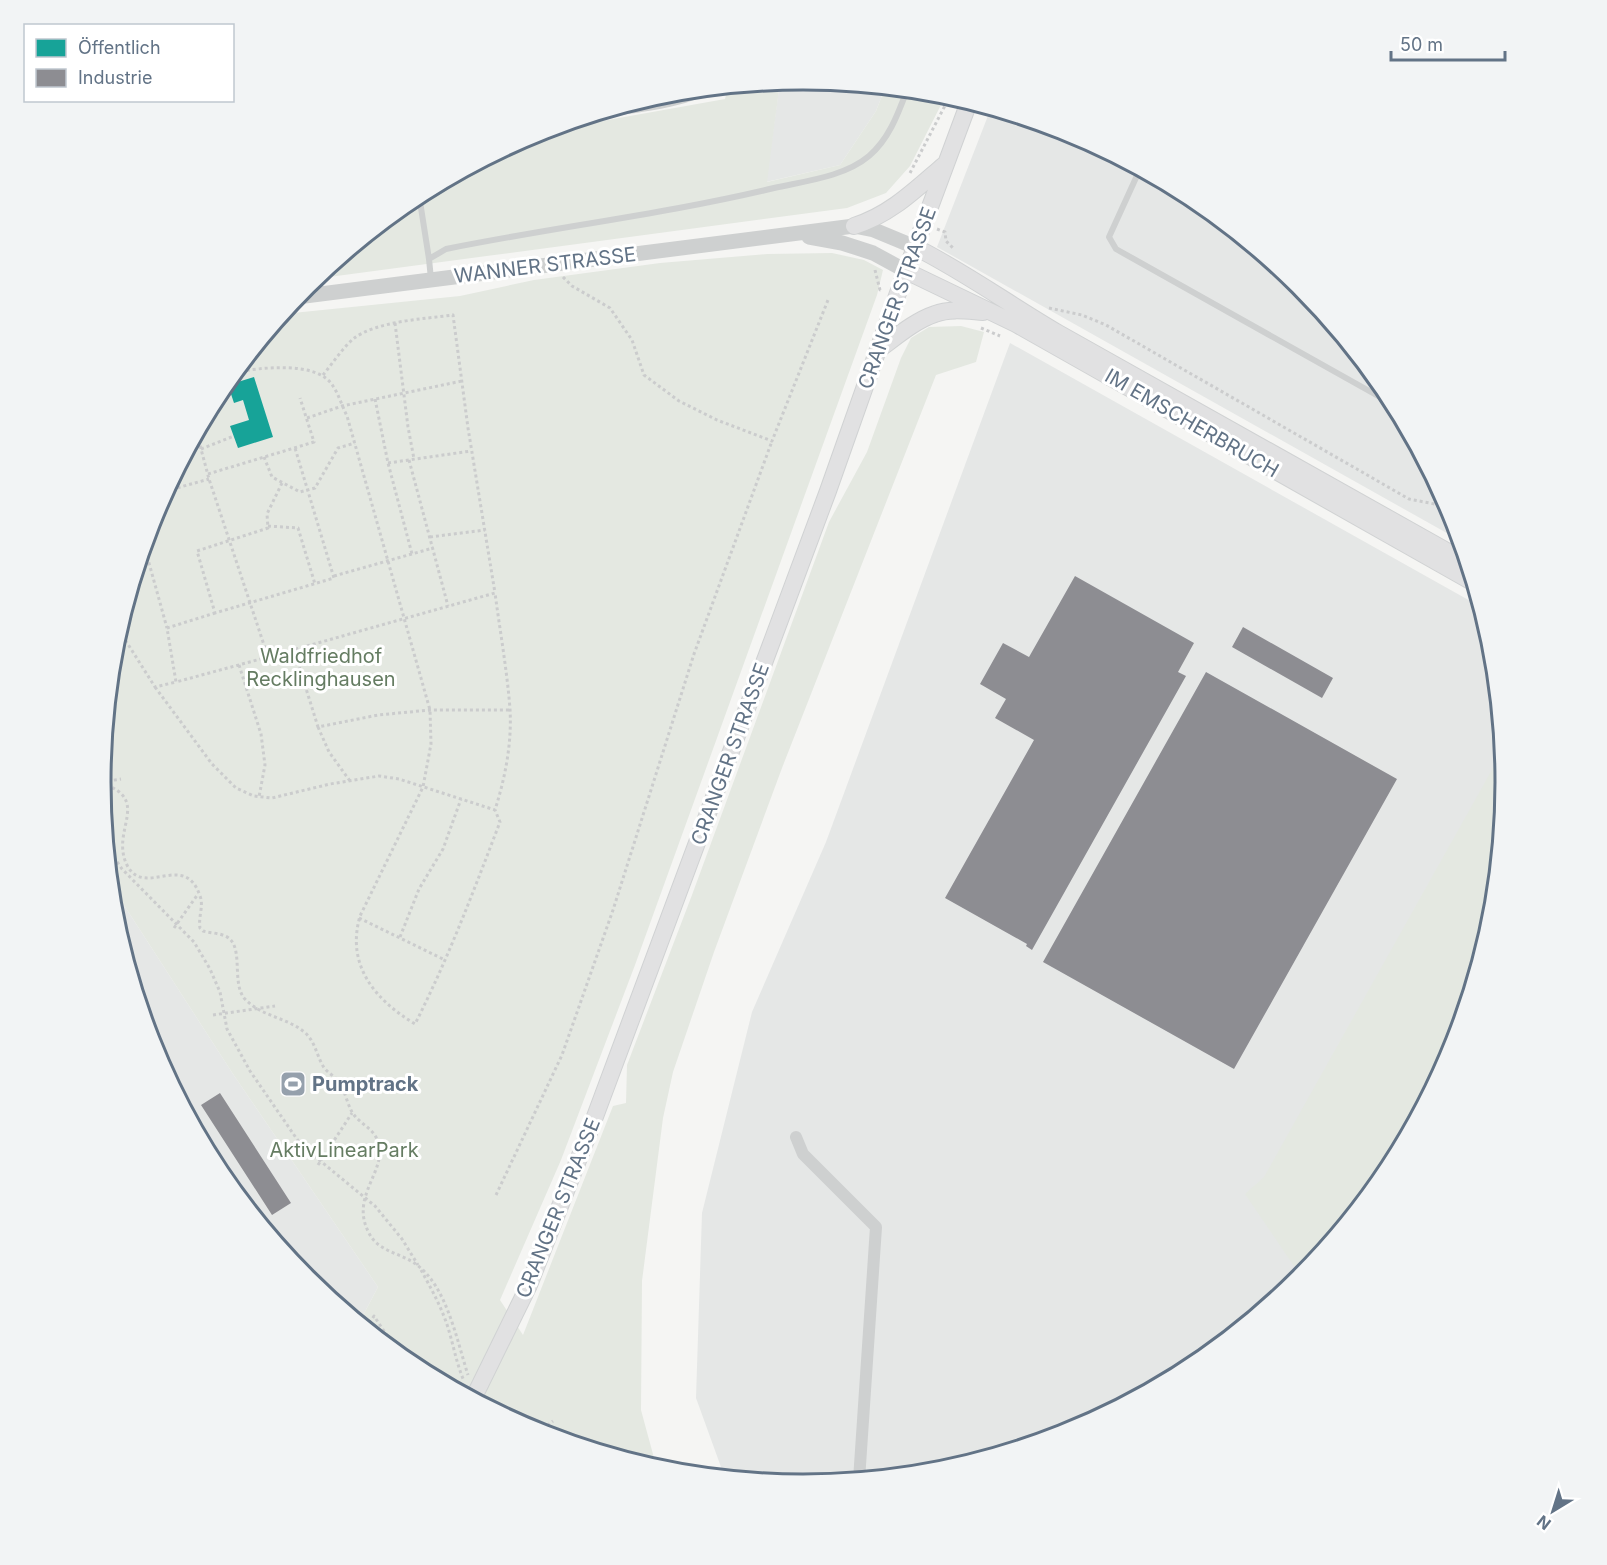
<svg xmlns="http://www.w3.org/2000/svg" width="1607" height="1565" font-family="Inter,sans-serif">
  <rect width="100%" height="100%" fill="#f5f5f3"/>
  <path fill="#e5e7e6" d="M 804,80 L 885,88 L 876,111 L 840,165 L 766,182 L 780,82 Z
    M 991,108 L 1073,133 L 1194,198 L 1301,286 L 1388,392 L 1453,514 L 1461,541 L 937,247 Z
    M 1010,343 L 1481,607 L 1493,646 L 1506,783 L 1493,920 L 1453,1052 L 1388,1173 L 1300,1280 L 1194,1367 L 1072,1432 L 940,1472 L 803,1485 L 725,1478 L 696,1398 L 702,1213 L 752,1012 L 826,842 Z
    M 111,885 L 233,1074 L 378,1287 L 359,1323 L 306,1279 L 219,1173 L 154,1051 L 114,919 Z"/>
  <path fill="#e4e8e1" d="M 780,82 L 767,182 L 840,165 L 876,111 L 885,88 L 946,95 L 910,166 L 886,193 L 847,208 L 314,279 L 413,198 L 535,133 L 725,99 L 728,87 Z
    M 832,253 L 864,260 L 883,270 L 877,295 L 635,965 L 561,1160 L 500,1300 L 523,1335 L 613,1106 L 626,1103 L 627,1065 L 692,895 L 829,522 L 867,452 L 901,358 L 911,338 L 929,327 L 961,326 L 984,332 L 976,362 L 936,375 L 782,768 L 714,952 L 673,1072 L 663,1118 L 642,1281 L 641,1410 L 657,1469 L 534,1432 L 413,1367 L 359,1323 L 378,1287 L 233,1074 L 111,885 L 101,782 L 114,645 L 154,513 L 219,392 L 283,314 L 460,296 L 534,280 L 660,263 L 767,254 Z
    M 1503,750 L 1506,783 L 1493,920 L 1453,1052 L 1388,1173 L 1302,1278 L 1245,1194 L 1264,1177 Z"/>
  <path fill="#17a398" d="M 254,377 L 273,437 L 238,448 L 230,426 L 249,420 L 243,400 L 234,403 L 228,385 Z"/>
  <path fill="#8d8d92" d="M 1075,576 L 1194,643 L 1178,672 L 1186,676 L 1032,950 L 1026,946 L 1027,944 L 945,898 L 1034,740 L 995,718 L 1006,699 L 980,684 L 1003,643 L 1029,657 Z
    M 1243,627 L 1333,678 L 1322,698 L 1232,647 Z
    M 1206,672 L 1397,779 L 1234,1069 L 1043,962 Z
    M 220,1093 L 291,1203 L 272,1215 L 201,1105 Z"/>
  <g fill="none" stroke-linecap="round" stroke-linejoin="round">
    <g stroke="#d0d2d3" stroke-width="18">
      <path id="secondary" d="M 854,226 C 890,215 916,189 944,165
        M 915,247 C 965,272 1010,305 1058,333 L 1468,563
        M 906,271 L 1016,324 L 1474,583
        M 878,350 C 895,338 914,321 935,314 C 950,308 968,311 983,312
        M 529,1285 L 590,1130 L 828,491 L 898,293 L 969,102"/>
    </g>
    <path stroke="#cbcccd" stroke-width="3" stroke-dasharray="3 3" stroke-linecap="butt" d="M 910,173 L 950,96
      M 937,229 L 945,232 L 946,241 L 954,249
      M 875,270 L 880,290 L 882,290
      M 563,277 L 572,286 L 610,308 L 632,340 L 644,375 L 679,401 L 717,420 L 772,441 L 828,300
      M 1049,308 L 1082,315 L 1106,325 L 1409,499 L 1450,507
      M 395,323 L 408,427 L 414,459
      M 981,328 L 1000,336
      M 235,372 C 261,368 317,360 333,386 C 339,395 342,406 347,416 L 430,710 L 431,744 L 423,787 L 360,916 C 346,965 374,999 415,1024 C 448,959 474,890 500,822 L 495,810
      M 323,375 C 332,364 342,349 353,339 C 376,321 424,319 453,315 L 468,428 L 495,593
      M 375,399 L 388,463 L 412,554
      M 307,418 L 342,406 L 462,381
      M 197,434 L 209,479 L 268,657 L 176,682 L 167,628 L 215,613
      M 201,449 L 234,436
      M 264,457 L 272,477 L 300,492 L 315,488 L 338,448 L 355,443
      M 409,460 L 448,606
      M 388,463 L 471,451
      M 208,474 L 314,442 L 300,398
      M 282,483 L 267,514 L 268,528 L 197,551 L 215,613 L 334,578 L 295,448
      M 166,491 L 209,479
      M 268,526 L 298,528 L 315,584
      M 430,537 L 485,530
      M 144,545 L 167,628
      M 334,576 L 433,548
      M 119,630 L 155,687 L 176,682
      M 294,650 L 318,727 L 378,715 L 430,710 L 510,710
      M 239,665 L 261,734 L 265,765 L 259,797
      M 155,687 L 212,764 L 236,788 L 254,796 L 272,798 L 330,784 L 379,776 L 399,779 L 495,810 C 505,778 512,744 510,709 C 507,670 500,631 495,593 L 268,657
      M 318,727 L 329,752 L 350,781
      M 102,782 L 121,779
      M 101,783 C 154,800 108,831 128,867 C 146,897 185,851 200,896 C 204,906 198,917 200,928 L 203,931 C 210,933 219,933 225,936 C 245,944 231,981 244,998 C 260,1016 285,1017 303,1031 C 315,1040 316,1054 323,1066 C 327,1073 335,1076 339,1082 C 345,1091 347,1103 352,1112 C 359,1124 374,1128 378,1142 C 388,1171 349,1196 369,1233 C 378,1252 402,1253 417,1265 C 447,1287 457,1341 468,1375
      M 107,847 L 122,869 L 194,942 L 210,969 L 220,992 L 227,1029 L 250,1071 L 301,1145 L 375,1206 L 402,1239 L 418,1265
      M 359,918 L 445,960
      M 174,928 L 198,894
      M 400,937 L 419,889 L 443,849 L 461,799
      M 213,1015 L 275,1006
      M 318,1165 L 352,1113
      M 496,1195 L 562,1055 L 613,910 L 694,654 L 772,441
      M 421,1270 C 432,1290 443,1310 449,1331 C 454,1348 457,1365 464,1381
      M 366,1328 L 374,1316 L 402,1358
      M 538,1433 L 553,1421"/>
    <path stroke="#ced0d0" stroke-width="6" d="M 594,115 C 619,112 692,105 708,89
      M 1140,169 L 1109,237 L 1116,249 L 1396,406
      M 419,195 L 429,259
      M 1215,215 L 1212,221 L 1240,236
      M 431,279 L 429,259 L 446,249 C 555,227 666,214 774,188 C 805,181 844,177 869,156 C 889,139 898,114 907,90"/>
    <path stroke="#ced0d0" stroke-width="12" d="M 796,1137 L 803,1154 L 876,1227 L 859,1480"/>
    <path stroke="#ced0d0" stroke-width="15" d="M 809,237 L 842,243 L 873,253 L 906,271
      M 297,297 L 854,226 L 874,230 L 915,247"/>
    <use href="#secondary" stroke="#e1e1e2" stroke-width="16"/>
    <g stroke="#d0d2d3" stroke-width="18" stroke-linecap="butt">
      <path id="secondary-bridge" d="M 473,1399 L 529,1285"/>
    </g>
    <use href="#secondary-bridge" stroke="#e1e1e2" stroke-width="16"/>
  </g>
  <defs>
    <g id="stadium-square" transform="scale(1.35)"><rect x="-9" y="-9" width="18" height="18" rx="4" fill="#95a0ac" stroke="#fff"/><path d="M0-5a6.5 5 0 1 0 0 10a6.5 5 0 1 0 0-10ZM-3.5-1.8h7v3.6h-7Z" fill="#fff"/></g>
  </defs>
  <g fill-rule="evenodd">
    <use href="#stadium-square" x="293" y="1084"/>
  </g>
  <g text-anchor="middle" stroke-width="6" stroke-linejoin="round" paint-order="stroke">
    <g font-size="20" fill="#627386" stroke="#fff">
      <text transform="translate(545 265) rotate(-7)" y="7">WANNER STRASSE</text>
      <text transform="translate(897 298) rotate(-70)" y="7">CRANGER STRASSE</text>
      <text transform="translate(1192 423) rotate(30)" y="7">IM EMSCHERBRUCH</text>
      <text transform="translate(730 754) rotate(-70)" y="7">CRANGER STRASSE</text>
      <text transform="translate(558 1208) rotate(-68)" y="7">CRANGER STRASSE</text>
    </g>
    <g font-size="20" fill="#657c62" stroke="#fff">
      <text x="321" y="663">Waldfriedhof<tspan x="321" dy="23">Recklinghausen</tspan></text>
      <text x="344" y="1157">AktivLinearPark</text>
    </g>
    <g font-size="20" font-weight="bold" fill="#627386" stroke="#fff" text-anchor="start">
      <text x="312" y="1091">Pumptrack</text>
    </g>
  </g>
  <path d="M0 0H1607V1565H0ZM111 782a692 692 0 1 1 1384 0a692 692 0 1 1-1384 0Z" fill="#f2f4f5" fill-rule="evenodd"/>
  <path fill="none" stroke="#627386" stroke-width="3" d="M111 782a692 692 0 1 1 1384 0a692 692 0 1 1-1384 0Z"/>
  <rect x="24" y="24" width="210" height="78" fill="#ffffff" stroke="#c0c7cf" stroke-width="1.5"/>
  <rect x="36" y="39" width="30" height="18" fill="#17a398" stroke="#c0c7cf" stroke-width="1.5"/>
  <text x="78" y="54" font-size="18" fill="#627386">Öffentlich</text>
  <rect x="36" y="69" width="30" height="18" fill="#8d8d92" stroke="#c0c7cf" stroke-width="1.5"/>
  <text x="78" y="84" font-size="18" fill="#627386">Industrie</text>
  <g transform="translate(1553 1511) rotate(218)" stroke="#ffffff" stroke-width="4.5" paint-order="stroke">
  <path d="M0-4.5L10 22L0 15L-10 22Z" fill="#627386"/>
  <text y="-9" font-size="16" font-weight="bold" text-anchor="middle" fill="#627386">N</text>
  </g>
  <path d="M1391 51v9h114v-9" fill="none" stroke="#627386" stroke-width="3"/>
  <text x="1400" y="51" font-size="18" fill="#627386" stroke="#ffffff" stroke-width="4.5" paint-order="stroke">50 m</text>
</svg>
